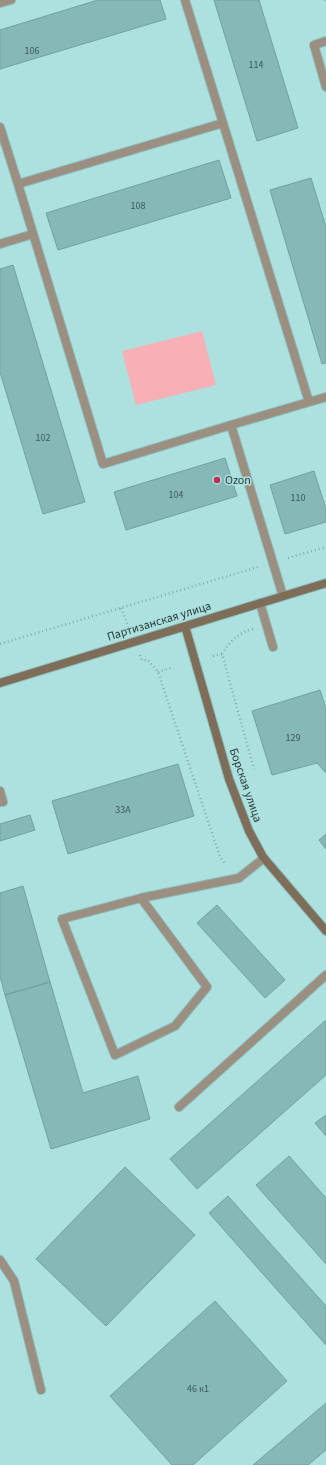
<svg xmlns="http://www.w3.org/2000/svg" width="326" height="1465" font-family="'Source Sans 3',sans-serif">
  <rect width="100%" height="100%" fill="#ade1df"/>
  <path fill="#f8afb5" d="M 202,331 L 216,385 L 136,405 L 122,351 Z"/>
  <path fill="#86b8b7" stroke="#6fa19f" d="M 98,0 L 160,0 L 166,19 L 0,69 L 0,30 Z
    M 214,0 L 259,0 L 298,128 L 257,141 Z
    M 219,160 L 231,198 L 58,250 L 46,213 Z
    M 311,178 L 326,227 L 326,363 L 322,364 L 270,190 Z
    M 13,265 L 85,502 L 43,514 L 0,372 L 0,269 Z
    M 225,458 L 237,496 L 126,530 L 114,492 Z
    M 314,471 L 326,509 L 326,522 L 285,534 L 270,485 Z
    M 320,690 L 326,709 L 326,773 L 317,763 L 272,775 L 252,711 Z
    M 178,764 L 194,816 L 68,854 L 52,801 Z
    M 30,815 L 35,830 L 0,841 L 0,824 Z
    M 326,834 L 326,849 L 319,840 Z
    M 23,886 L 50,982 L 5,995 L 0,976 L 0,893 Z
    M 217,905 L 285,980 L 265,998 L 197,923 Z
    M 50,982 L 83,1093 L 138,1076 L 150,1119 L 51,1149 L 5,995 Z
    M 326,1020 L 326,1075 L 197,1189 L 170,1159 Z
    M 326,1115 L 326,1136 L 315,1123 Z
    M 289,1156 L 326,1198 L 326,1264 L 256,1185 Z
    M 125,1167 L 195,1235 L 106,1326 L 36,1259 Z
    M 228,1196 L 326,1306 L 326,1345 L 209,1213 Z
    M 215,1301 L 287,1381 L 193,1465 L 172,1465 L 110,1396 Z
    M 326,1403 L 326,1450 L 308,1465 L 253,1465 Z"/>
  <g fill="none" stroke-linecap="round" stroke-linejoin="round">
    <g stroke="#8fbcba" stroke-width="10">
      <path id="lane" d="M 185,0 L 309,402 L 231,425 L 283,596
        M 0,3 L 11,0
        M 326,41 L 314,45 L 326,87
        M 223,123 L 18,184 L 103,464 L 231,425
        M 0,127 L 18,184
        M 0,244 L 33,234
        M 309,402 L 326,397
        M 260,603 L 273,647
        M 0,791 L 3,802 L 0,802
        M 141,898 L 207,987 L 175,1026 L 115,1055 L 62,919 L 141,898 L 239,878 L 264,858
        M 179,1107 L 326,975
        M 0,1260 L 14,1281 L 41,1390"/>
    </g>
    <g stroke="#8fbcba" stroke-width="10">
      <path id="secondary" d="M 185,626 L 229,779 L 249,831 L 263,857 L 326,931
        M 0,683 L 326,583"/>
    </g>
    <path stroke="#82adab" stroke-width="2.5" stroke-dasharray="1 3" stroke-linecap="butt" d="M 325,0 L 326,3
      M 288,558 L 326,547
      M 121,608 L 129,628
      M 253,629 C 238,633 230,641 222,654 L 254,769
      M 0,644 L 258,567
      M 140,655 L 142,660 L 148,660 L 158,672 L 220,857 L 226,865
      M 213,656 L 222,654
      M 158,672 L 171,668"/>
    <use href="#lane" stroke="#9a8f81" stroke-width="8"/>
    <use href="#secondary" stroke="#7d6d59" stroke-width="8"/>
  </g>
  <circle fill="#bf2e4d" stroke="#ade1df" stroke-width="1.5" cx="217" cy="480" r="4"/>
  <g text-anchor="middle" stroke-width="3" stroke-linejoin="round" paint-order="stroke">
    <g font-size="10" fill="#3c5958">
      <text x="32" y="54">106</text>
      <text x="256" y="68">114</text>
      <text x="138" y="209">108</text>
      <text x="43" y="441">102</text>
      <text x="176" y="498">104</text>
      <text x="298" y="501">110</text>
      <text x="293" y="741">129</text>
      <text x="123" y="813">33А</text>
      <text x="198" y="1392">46 к1</text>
    </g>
    <g font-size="12" fill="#243938" stroke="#ade1df" text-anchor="start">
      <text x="225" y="484">Ozon</text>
    </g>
    <g font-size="12" fill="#243938" stroke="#ade1df">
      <text transform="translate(159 621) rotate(-17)" y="4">Партизанская улица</text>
      <text transform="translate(246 785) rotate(71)" y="4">Борская улица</text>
    </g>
  </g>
</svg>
